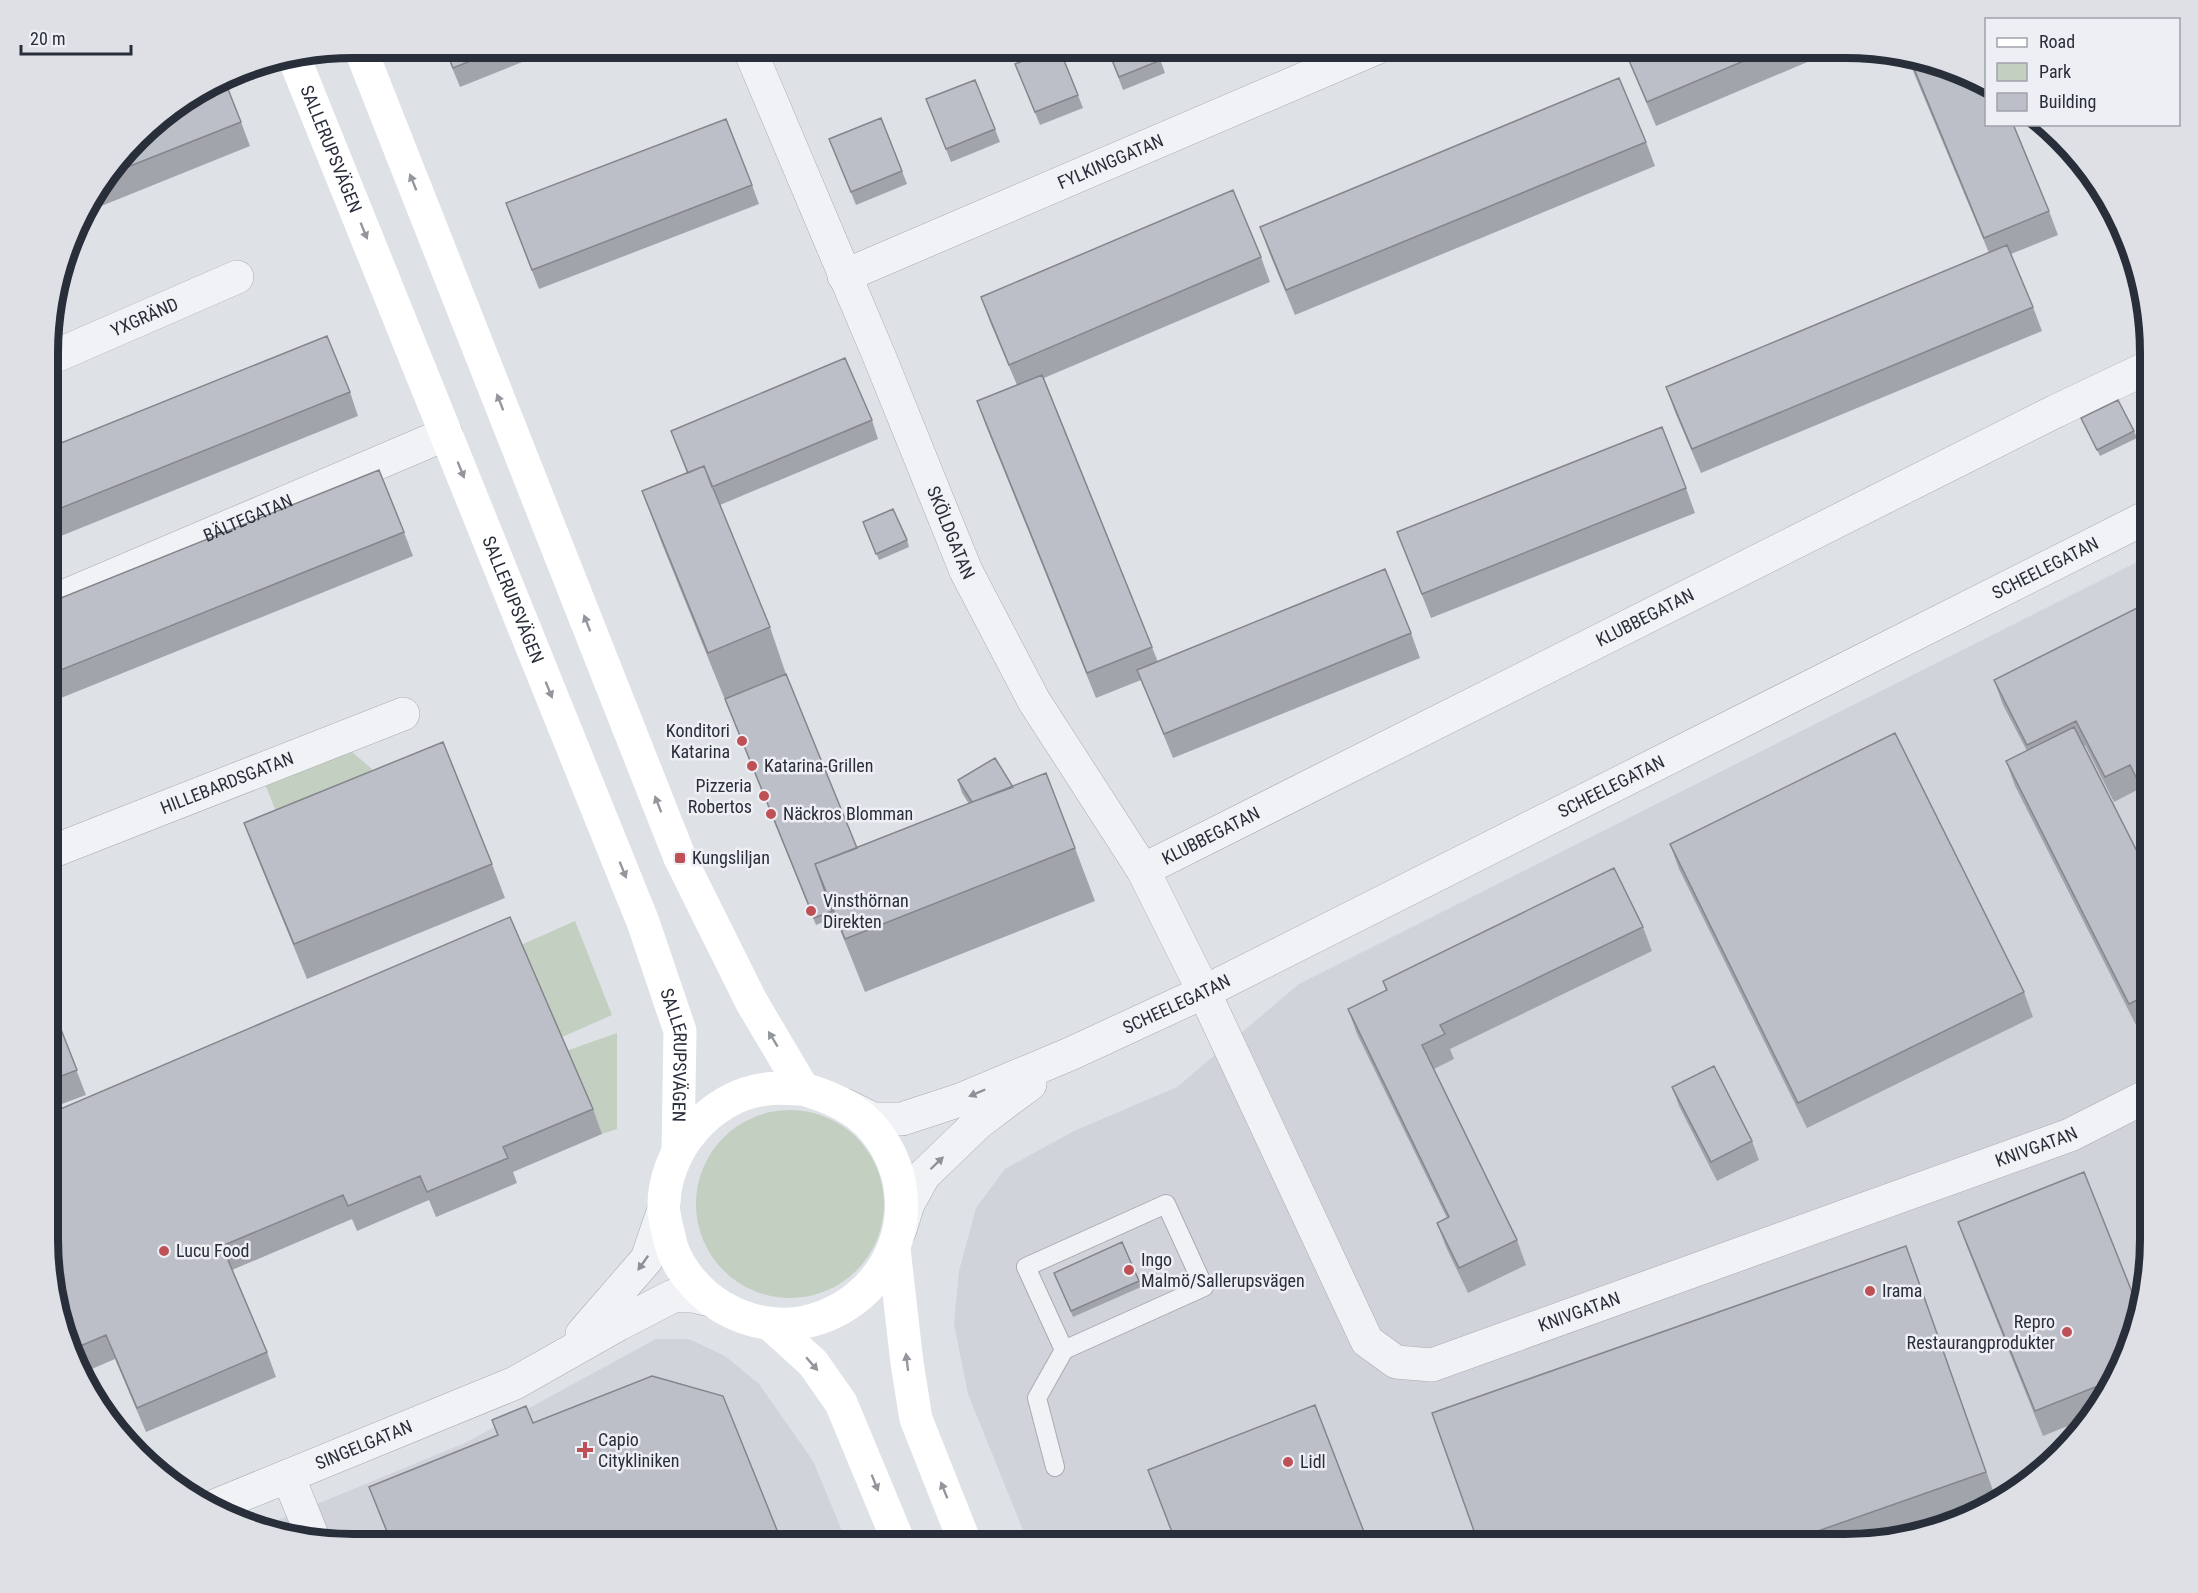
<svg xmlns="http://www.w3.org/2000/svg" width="2198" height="1593" font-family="'Roboto Condensed',sans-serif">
  <rect width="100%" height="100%" fill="#dee1e6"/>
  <path fill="#d1d3db" d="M 2149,556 L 2149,1259 L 2127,1356 L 2087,1426 L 2031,1482 L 1980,1513 L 1923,1535 L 1845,1545 L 1029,1545 L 968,1394 L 954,1324 L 959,1271 L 976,1208 L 1005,1169 L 1074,1131 L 1177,1087 L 1299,984 Z
    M 656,1339 L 689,1339 L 725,1356 L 759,1384 L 813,1461 L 848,1545 L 334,1544 L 261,1527 L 465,1443 Z"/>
  <path fill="#c3cfc1" d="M 352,752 L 372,769 L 360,792 L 289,844 L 265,784 Z
    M 575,921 L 612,1015 L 560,1038 L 521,945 Z
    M 617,1033 L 617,1129 L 602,1134 L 566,1051 Z
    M696 1204a94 94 0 1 1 188 0a94 94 0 1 1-188 0Z"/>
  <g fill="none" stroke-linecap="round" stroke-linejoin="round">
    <g stroke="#a8abb3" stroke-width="20">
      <path id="lane" d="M 1166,1204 L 1204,1287 L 1064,1350 L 1026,1267 Z
        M 1055,1467 L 1037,1398 L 1064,1350"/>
    </g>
    <g stroke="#a8abb3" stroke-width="34">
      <g id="street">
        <path id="s1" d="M 749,48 L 880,358 L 966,571 L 1034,701 L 1143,870 L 1204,992 L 1367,1341 L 1396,1362 L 1432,1365 L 2070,1135 L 2149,1095"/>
        <path id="s2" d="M 844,276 L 1376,48"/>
        <path id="s3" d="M 51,358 L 237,277"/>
        <path id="s4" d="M 51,602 L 446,434"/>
        <path id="s5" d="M 51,852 L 403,714"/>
        <path id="s6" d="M 1143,870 L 2056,411 L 2149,367"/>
        <path id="s7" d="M 847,1106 L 873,1119 L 902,1119 L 960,1100 L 1070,1054 L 1204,992 L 2149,516"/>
        <path d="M 900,1230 L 908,1204 L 924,1175 L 978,1123 L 1030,1084"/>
        <path d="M 582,1334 L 647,1259 L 664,1209"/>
        <path d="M 288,1476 L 314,1540"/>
        <path id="s8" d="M 212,1507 L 515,1383 L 619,1324 L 673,1296 L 693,1296 L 710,1300"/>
      </g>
    </g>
    <use href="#lane" stroke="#f1f2f5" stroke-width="18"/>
    <use href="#street" stroke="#f1f2f5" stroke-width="33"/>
    <g stroke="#fff" stroke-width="33">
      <path d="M 360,48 L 680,858 L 751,1001 L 803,1089 C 828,1096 852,1106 870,1125 C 931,1193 899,1295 813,1320 C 782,1329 749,1323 722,1307 C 697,1292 674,1265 669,1236 C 667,1227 664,1218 664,1209 C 662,1152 710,1095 767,1089 C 778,1087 791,1089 803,1089"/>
      <path id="s9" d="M 295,60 L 643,922 L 680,1031 L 678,1151"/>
      <path d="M 894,1249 L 907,1363 L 916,1419 L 966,1545"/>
      <path d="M 770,1324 L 813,1363 L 841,1403 L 900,1545"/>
    </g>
  </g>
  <path fill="#a2a4ac" d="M 444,48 L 557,48 L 460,87 Z
    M 1107,48 L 1156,48 L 1165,73 L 1123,90 Z
    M 1205,48 L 1228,48 L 1208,56 Z
    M 1624,49 L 1838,49 L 1656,126 Z
    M 1908,59 L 1961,71 L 2049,211 L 2058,235 L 2011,254 L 2033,307 L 2042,331 L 1701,473 L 1675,412 L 1666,387 L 1989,253 Z
    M 1015,64 L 1078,95 L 1083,108 L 1040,125 Z
    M 931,112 L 995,129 L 1000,142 L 951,162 Z
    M 241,122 L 250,146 L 84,213 L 152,124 Z
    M 829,139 L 902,171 L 907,184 L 856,205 Z
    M 1646,142 L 1655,166 L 1295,315 L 1269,252 L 1260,227 Z
    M 752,185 L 759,204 L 539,289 L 513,222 Z
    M 1261,257 L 1270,282 L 1044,378 L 1158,662 L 1411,633 L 1420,658 L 1173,758 L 1141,680 L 1096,698 L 986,426 L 977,401 L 1017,385 L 990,322 L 981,297 Z
    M 350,392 L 358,416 L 51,540 L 51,447 Z
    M 2081,418 L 2134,431 L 2137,438 L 2100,456 Z
    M 872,420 L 878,439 L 720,505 L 770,627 L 786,674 L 857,848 L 969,804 L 962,793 L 958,780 L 1013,787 L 1075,848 L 1095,901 L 865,992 L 835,917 L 816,925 L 662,544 L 642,491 L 687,473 L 671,431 Z
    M 1686,488 L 1695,513 L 1431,618 L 1397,532 Z
    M 866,529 L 907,540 L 909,547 L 879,560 Z
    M 404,532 L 413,556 L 51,702 L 51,602 Z
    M 2149,608 L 2149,810 L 2139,789 L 2114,802 L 2085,745 L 2084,746 L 2149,875 L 2149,1023 L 2138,1029 L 2015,786 L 2006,761 L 2027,751 L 2003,705 L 1994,680 Z
    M 244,823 L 492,864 L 505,898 L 307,979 L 257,857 Z
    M 1670,844 L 2024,992 L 2033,1017 L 1807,1128 L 1679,869 Z
    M 1643,927 L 1652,951 L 1450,1049 L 1454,1059 L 1434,1069 L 1517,1240 L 1526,1265 L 1468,1293 L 1446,1247 L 1437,1223 L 1447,1218 L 1357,1034 L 1348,1009 L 1386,991 L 1383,981 Z
    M 51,1004 L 86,1095 L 51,1108 Z
    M 1672,1087 L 1752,1141 L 1759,1160 L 1717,1181 L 1679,1106 Z
    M 593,1109 L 602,1134 L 513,1172 L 517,1183 L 436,1217 L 429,1200 L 357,1231 L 352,1219 L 232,1270 L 267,1352 L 276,1377 L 146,1432 L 115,1359 L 87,1371 L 63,1316 L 51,1279 Z
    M 1958,1222 L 2127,1356 L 2092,1416 L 2043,1436 L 1967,1247 Z
    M 1906,1246 L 1995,1496 L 1864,1542 L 1845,1545 L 1479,1545 Z
    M 1054,1273 L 1139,1281 L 1141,1287 L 1073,1317 Z
    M 492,1420 L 533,1423 L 783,1545 L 391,1544 L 369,1487 L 497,1435 Z"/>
  <path fill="#bcbfc8" stroke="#84868c" stroke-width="1.5" d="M 445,48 L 503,48 L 453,68 Z
    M 1055,48 L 1059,48 L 1078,95 L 1035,112 L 1015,64 Z
    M 1107,48 L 1156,48 L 1161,60 L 1119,77 Z
    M 1624,49 L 1772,49 L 1647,102 Z
    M 1910,59 L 1961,71 L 1986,86 L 1986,124 L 2013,124 L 2049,211 L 1984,238 Z
    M 1619,78 L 1646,142 L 1286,290 L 1260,227 Z
    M 224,79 L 241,122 L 115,172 L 152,124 Z
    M 975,80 L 995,129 L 946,149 L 926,99 Z
    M 881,118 L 902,171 L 851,192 L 829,139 Z
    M 726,119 L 752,185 L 532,270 L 506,203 Z
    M 1233,190 L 1261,257 L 1009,365 L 981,297 Z
    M 2007,245 L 2033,307 L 1692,449 L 1666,387 Z
    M 327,336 L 350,392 L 51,512 L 51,447 Z
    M 845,358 L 872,420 L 712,487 L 704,466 L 688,473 L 671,431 Z
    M 1042,375 L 1152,647 L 1087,673 L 977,401 Z
    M 2149,377 L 2149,398 L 2141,381 Z
    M 2118,400 L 2134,431 L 2097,450 L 2081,418 Z
    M 1662,427 L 1686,488 L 1422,594 L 1397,532 Z
    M 704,466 L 770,627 L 708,653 L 642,491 Z
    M 379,470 L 404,532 L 51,674 L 51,602 Z
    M 893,509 L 907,540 L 876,554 L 863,522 Z
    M 1385,569 L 1411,633 L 1164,734 L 1137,670 Z
    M 2147,603 L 2149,608 L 2149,803 L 2130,765 L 2105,777 L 2076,721 L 2027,745 L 1994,680 Z
    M 786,674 L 857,848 L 815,864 L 832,911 L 814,918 L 725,699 Z
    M 2074,727 L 2149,875 L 2149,994 L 2129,1004 L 2006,761 Z
    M 1895,733 L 2024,992 L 1798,1103 L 1670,844 Z
    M 443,742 L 492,864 L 294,944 L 244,823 Z
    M 995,758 L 1013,787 L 972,802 L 958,780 Z
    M 1046,773 L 1075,848 L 845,939 L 815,864 Z
    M 1614,868 L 1643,927 L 1440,1025 L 1445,1034 L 1422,1045 L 1517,1240 L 1459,1268 L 1437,1223 L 1449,1217 L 1348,1009 L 1387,990 L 1383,981 Z
    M 510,917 L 593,1109 L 503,1147 L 508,1158 L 427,1192 L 420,1176 L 348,1206 L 343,1195 L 222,1246 L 267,1352 L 137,1408 L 106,1335 L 78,1347 L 57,1298 L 51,1279 L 51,1113 Z
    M 51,1004 L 77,1070 L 51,1080 Z
    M 1714,1066 L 1752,1141 L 1711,1162 L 1672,1087 Z
    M 2084,1172 L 2138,1307 L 2127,1356 L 2113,1380 L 2035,1411 L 1958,1222 Z
    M 1122,1242 L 1139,1281 L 1071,1311 L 1054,1273 Z
    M 1906,1246 L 1986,1472 L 1778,1545 L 1479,1545 L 1432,1413 Z
    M 652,1376 L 723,1396 L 783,1545 L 392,1544 L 369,1487 L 498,1435 L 492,1420 L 526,1406 L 533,1423 Z
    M 1315,1405 L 1369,1545 L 1177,1545 L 1148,1470 Z
    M 1400,1541 L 1401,1545 L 1391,1545 Z"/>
  <defs><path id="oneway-solid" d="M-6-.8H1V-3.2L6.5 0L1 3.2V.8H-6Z" transform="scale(1.5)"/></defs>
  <g fill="#94969d">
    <use href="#oneway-solid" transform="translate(413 182) rotate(-112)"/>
    <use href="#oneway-solid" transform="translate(364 231) rotate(68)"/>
    <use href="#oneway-solid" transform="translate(500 402) rotate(-111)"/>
    <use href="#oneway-solid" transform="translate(461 470) rotate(68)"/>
    <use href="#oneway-solid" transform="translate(587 623) rotate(-111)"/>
    <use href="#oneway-solid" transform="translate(549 690) rotate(68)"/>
    <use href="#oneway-solid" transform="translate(658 804) rotate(-111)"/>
    <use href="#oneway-solid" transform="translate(623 870) rotate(68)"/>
    <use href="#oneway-solid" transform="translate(773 1039) rotate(-121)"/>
    <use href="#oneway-solid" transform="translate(907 1362) rotate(-97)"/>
    <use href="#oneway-solid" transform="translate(812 1364) rotate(49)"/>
    <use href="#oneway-solid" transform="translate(875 1483) rotate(68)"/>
    <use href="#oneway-solid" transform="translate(944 1490) rotate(-112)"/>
  </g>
  <g fill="#8d9098">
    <use href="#oneway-solid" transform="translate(977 1093) rotate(157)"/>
    <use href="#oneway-solid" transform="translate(937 1163) rotate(-44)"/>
    <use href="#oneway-solid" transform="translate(643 1263) rotate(125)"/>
  </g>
  <g fill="#bd5155" stroke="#eeeff4" stroke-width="2">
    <circle cx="742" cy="741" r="6"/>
    <circle cx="752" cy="766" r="6"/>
    <circle cx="764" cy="796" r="6"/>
    <circle cx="771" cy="814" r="6"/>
    <rect x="674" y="852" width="12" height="12" rx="3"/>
    <circle cx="811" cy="911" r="6"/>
    <circle cx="164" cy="1251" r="6"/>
    <circle cx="1129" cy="1270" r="6"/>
    <circle cx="1870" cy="1291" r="6"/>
    <circle cx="2067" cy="1332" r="6"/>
    <path d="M582 1441h6v6h6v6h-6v6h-6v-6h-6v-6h6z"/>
    <circle cx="1288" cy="1462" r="6"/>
  </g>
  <g text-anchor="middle" stroke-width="5" stroke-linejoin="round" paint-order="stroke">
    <g font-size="18" fill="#292e3b" stroke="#eeeff4">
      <text dy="6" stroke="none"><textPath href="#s9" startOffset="96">SALLERUPSVÄGEN</textPath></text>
      <text dy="6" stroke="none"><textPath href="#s2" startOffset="290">FYLKINGGATAN</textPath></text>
      <text dy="6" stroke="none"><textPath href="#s3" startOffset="102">YXGRÄND</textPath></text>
      <text dy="6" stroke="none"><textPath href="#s4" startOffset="214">BÄLTEGATAN</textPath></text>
      <text dy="6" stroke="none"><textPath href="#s1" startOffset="525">SKÖLDGATAN</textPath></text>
      <text dy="6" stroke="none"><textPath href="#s7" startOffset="1328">SCHEELEGATAN</textPath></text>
      <text dy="6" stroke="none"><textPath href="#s9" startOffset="582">SALLERUPSVÄGEN</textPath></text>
      <text dy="6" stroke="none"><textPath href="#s6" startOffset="562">KLUBBEGATAN</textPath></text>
      <text dy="6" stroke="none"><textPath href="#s5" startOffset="189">HILLEBARDSGATAN</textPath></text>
      <text dy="6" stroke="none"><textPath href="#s7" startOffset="842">SCHEELEGATAN</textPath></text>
      <text dy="6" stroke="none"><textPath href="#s6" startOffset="76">KLUBBEGATAN</textPath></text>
      <text dy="6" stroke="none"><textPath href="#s7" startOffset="356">SCHEELEGATAN</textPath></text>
      <text dy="6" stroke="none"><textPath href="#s9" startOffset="1068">SALLERUPSVÄGEN</textPath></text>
      <text dy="6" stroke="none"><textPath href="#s1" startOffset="2150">KNIVGATAN</textPath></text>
      <text dy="6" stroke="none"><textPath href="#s1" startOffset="1664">KNIVGATAN</textPath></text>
      <text dy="6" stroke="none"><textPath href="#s8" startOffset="164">SINGELGATAN</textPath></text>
    </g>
    <g font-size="18" fill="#292e3b" stroke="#eeeff4" text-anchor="start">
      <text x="730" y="737" text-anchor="end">Konditori<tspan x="730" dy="21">Katarina</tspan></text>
      <text x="764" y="772">Katarina-Grillen</text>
      <text x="752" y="792" text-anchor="end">Pizzeria<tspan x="752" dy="21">Robertos</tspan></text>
      <text x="783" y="820">Näckros Blomman</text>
      <text x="692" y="864">Kungsliljan</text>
      <text x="823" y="907">Vinsthörnan<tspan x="823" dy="21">Direkten</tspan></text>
      <text x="176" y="1257">Lucu Food</text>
      <text x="1141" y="1266">Ingo<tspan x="1141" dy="21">Malmö/Sallerupsvägen</tspan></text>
      <text x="1882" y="1297">Irama</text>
      <text x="2055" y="1328" text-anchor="end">Repro<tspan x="2055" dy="21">Restaurangprodukter</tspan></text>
      <text x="598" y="1446">Capio<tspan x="598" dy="21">Citykliniken</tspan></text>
      <text x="1300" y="1468">Lidl</text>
    </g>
  </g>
  <path d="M0 0H2198V1593H0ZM353 58H1845A295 295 0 0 1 2140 353V1239A295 295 0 0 1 1845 1534H353A295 295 0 0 1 58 1239V353A295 295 0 0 1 353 58Z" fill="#dee0e5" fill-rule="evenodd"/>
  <path fill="none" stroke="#292e3b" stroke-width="8" d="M353 58H1845A295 295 0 0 1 2140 353V1239A295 295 0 0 1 1845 1534H353A295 295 0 0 1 58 1239V353A295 295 0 0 1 353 58Z"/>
  <rect x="1985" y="18" width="195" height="108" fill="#eeeff4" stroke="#9fa2aa" stroke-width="1.5"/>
  <rect x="1997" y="38" width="30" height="9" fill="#ffffff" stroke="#9fa2aa" stroke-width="1.5"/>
  <text x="2039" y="48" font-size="18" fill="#292e3b">Road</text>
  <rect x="1997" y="63" width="30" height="18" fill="#c3cfc1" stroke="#9fa2aa" stroke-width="1.5"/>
  <text x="2039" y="78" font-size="18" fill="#292e3b">Park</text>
  <rect x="1997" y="93" width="30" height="18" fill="#bcbfc8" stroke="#9fa2aa" stroke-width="1.5"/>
  <text x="2039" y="108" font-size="18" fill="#292e3b">Building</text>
  <path d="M21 45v9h110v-9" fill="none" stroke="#292e3b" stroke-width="3"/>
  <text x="30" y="45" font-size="18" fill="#292e3b" stroke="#eeeff4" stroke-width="4.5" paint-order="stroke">20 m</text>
</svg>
